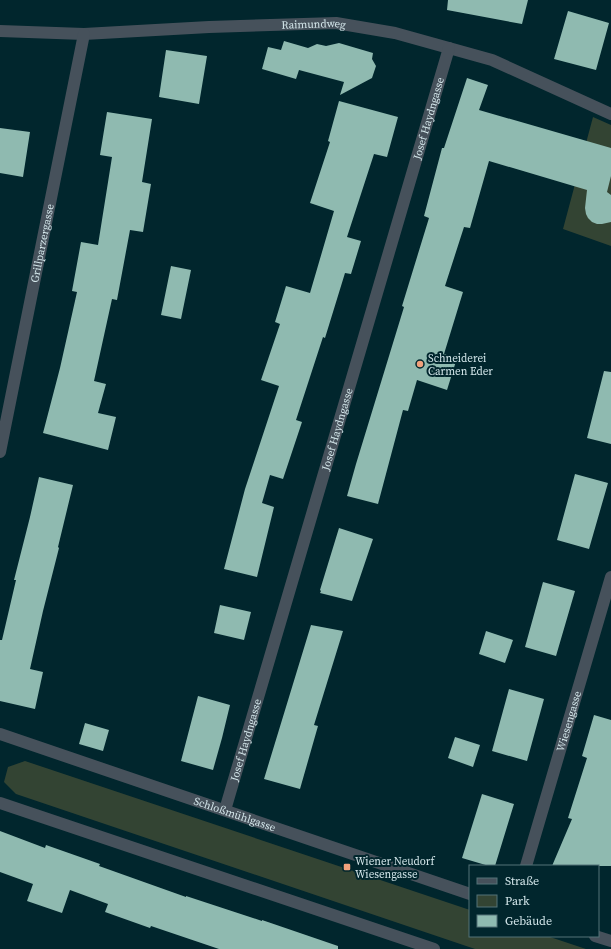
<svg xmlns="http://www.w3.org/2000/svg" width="611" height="949" font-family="'Source Serif 4',serif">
  <rect width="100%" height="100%" fill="#01262d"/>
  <path fill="#343" d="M 593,117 L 611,125 L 611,246 L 563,229 Z
    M 25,761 L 470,910 L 470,936 L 547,936 L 586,949 L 475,949 L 16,794 L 4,782 L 8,767 Z"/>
  <path fill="#8fbab0" d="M 448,0 L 528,0 L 522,24 L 447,10 Z
    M 568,11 L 609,23 L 596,70 L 554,59 Z
    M 284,41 L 308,48 L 317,44 L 326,46 L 339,43 L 373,53 L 372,59 L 376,66 L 372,78 L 340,95 L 344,82 L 299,70 L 296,79 L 262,69 L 268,47 L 281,50 Z
    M 166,50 L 207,56 L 199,104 L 159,97 Z
    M 467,78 L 488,85 L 479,110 L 611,148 L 611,176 L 607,192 L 611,195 L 611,222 L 602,224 L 597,224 L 592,222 L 588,218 L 586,214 L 585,208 L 587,190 L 489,161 L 470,228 L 464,227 L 445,286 L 463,292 L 444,354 L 457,358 L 447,390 L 417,380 L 408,411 L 403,410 L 378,504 L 347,496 L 356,464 L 404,307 L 402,306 L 429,218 L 424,216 L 442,148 L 444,148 Z
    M 339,101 L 398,117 L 387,157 L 374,154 L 347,237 L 361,241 L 351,274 L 345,273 L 325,338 L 323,337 L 296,420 L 302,422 L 283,479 L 270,475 L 262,503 L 274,507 L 257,577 L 224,569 L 245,489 L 279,386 L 261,380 L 280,324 L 275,322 L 286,286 L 310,293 L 334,211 L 310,203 L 330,142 L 328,141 Z
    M 107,112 L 152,119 L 142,182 L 151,184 L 143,232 L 130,230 L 117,300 L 112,299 L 94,381 L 106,384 L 98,413 L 116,417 L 108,450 L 43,433 L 60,368 L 77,292 L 72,291 L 81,242 L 98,245 L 112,157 L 100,155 Z
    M 0,128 L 30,132 L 23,177 L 0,173 Z
    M 171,266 L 191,270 L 181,319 L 161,315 Z
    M 604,371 L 611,372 L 611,444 L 587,438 Z
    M 575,474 L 608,483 L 589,549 L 557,540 Z
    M 39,477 L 73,485 L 58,547 L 59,548 L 43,611 L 30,669 L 43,672 L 35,709 L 0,701 L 0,640 L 2,640 L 16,580 L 14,580 L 30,517 Z
    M 339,528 L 373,539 L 352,601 L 320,593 L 321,591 L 320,590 Z
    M 543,582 L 575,591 L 556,656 L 525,647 Z
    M 220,605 L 251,612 L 244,640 L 214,633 Z
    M 311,625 L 343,631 L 314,725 L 318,726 L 300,789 L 264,779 Z
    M 486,631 L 513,640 L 505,663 L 479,654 Z
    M 509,689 L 544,699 L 527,761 L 492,751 Z
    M 198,696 L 230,705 L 222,738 L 213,770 L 181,761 Z
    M 594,715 L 611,720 L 611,866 L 552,866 L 572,819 L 568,818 L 587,758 L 582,756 Z
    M 85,723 L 109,730 L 103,751 L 79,744 Z
    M 455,737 L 480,745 L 473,767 L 448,758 Z
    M 482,794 L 514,804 L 495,866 L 489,866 L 462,858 Z
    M 0,831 L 45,848 L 46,845 L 100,864 L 99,866 L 186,897 L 186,896 L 262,921 L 262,920 L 338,946 L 338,949 L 219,949 L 151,926 L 150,928 L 105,912 L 108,904 L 70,890 L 62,913 L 27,901 L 33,884 L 0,872 Z"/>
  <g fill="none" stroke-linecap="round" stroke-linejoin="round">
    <g stroke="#46515b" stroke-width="12">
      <path id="s1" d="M 0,31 L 84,34 L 209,27 L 336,23 L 395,33 L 492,60 L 611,114"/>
      <path id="s2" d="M 0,452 L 84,34"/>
      <path id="s3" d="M 0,734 L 470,894"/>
      <path d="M 0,803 L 434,949"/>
      <path id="s4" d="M 225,810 L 449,48"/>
      <path id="s5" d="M 526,866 L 611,577"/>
      <path d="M 595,936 L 611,941"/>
    </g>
  </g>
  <g fill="#f1a17c" stroke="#01262d" stroke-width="1.5">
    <circle cx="420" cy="364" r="4"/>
    <rect x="343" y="863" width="8" height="8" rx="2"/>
  </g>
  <g text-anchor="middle" stroke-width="4" stroke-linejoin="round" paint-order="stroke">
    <g font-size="11" fill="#d4e7eb" stroke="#01262d">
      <text dy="4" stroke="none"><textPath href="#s1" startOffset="314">Raimundweg</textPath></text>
      <text dy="4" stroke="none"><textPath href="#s4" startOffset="721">Josef Haydngasse</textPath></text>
      <text dy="4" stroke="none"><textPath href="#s2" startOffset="213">Grillparzergasse</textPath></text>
      <text dy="4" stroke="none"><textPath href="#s4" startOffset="397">Josef Haydngasse</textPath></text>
      <text dy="4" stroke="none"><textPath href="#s5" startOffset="151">Wiesengasse</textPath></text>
      <text dy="4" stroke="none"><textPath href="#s4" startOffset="73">Josef Haydngasse</textPath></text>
      <text dy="4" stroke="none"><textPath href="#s3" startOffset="248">Schloßmühlgasse</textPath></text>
    </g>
    <g font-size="11" fill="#d4e7eb" stroke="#01262d" text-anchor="start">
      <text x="428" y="362">Schneiderei<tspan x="428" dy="13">Carmen Eder</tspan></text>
      <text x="355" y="865">Wiener Neudorf<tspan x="355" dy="13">Wiesengasse</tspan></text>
    </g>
  </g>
  <rect x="469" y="865" width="130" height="72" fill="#01262d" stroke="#557379"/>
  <rect x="477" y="878" width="20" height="6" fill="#46515b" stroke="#557379"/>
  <text x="505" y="885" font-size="12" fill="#d4e7eb">Straße</text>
  <rect x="477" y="895" width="20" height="12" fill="#334433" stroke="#557379"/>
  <text x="505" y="905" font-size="12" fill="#d4e7eb">Park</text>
  <rect x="477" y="915" width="20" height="12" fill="#8fbab0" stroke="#557379"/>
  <text x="505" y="925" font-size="12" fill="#d4e7eb">Gebäude</text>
</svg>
